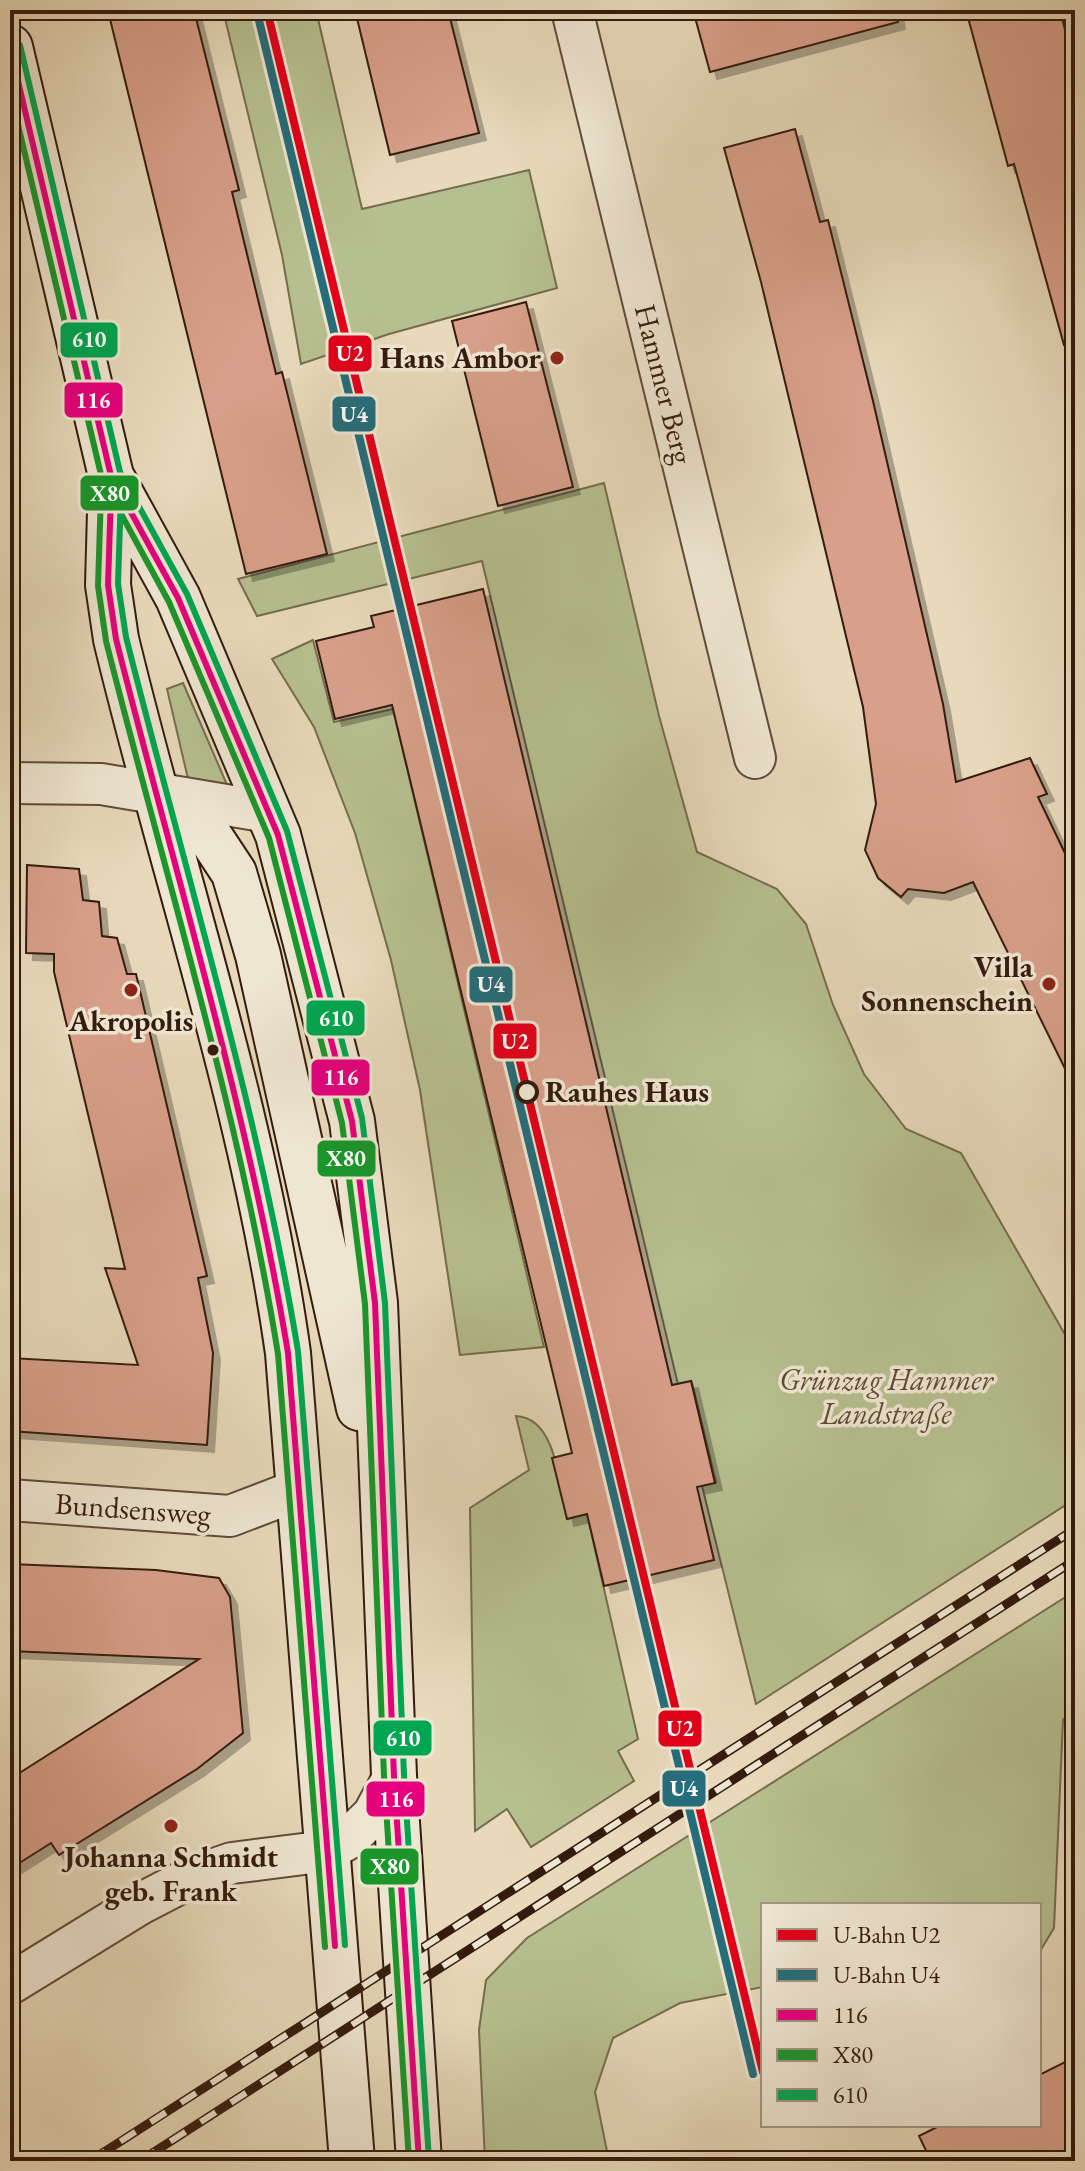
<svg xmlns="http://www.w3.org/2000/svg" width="1085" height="2171" font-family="'EB Garamond',serif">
  <defs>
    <filter id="shadow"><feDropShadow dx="7" dy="7" stdDeviation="0" flood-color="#0004"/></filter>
  </defs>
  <rect width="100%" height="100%" fill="#e7d9ba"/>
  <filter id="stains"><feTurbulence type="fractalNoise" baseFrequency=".0025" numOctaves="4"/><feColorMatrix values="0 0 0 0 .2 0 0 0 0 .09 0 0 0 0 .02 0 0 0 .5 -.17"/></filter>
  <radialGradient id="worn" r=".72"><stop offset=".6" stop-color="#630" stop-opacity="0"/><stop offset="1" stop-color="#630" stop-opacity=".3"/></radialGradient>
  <path fill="#b6bf8f" stroke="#756d4e" stroke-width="2" d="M 223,10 L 316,10 L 362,209 L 529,170 L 557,288 L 389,334 L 301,364 L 282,255 Z
    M 604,483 L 659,716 L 697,852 L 777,889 L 806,924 L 833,1005 L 864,1074 L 906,1129 L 961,1153 L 1075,1352 L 1075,1499 L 756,1704 L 702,1486 L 716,1482 L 692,1382 L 678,1384 L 482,561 L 257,616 L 238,579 Z
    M 313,640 L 334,722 L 393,709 L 544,1347 L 460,1355 L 420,1090 L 391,960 L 355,833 L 314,727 L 272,659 Z
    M 183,683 L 228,787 L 189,783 L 167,689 Z
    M 516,1416 C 557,1418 559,1485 567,1519 L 587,1514 L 638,1739 L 618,1751 L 634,1781 L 531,1847 L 507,1809 L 475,1831 L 470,1508 L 529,1470 Z
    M 1075,1591 L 1075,1708 L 1063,1720 L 1054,1928 L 1039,1953 L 1039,1905 L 763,1905 L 763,1987 L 680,2003 L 613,2038 L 595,2092 L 609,2161 L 485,2161 L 479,2030 L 486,1980 L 527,1938 Z"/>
  <path fill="#d89f8a" stroke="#341b0d" stroke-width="2" filter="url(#shadow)" d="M 148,10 L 194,10 L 239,190 L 232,192 L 276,374 L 282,372 L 327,554 L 246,574 L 110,19 Z
    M 355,10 L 448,10 L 479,133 L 390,155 Z
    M 693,10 L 896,10 L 898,22 L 710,72 Z
    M 966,10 L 1060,10 L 1075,69 L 1075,343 L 1064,345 L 1014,164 L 1008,166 Z
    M 795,129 L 820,222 L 828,220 L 873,401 L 943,704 L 956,782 L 1030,758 L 1047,794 L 1038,797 L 1075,874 L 1075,1089 L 973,882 L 944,893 L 908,889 L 901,897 L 878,878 L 865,850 L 876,804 L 863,707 L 761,282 L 724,148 Z
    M 526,302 L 573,487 L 498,506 L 452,321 Z
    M 483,589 L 672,1385 L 691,1381 L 715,1483 L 697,1487 L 714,1560 L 604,1586 L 587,1514 L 567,1519 L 552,1458 L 572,1453 L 392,705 L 335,719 L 316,641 L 374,627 L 371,616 Z
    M 27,865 L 79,869 L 83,900 L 99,902 L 102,936 L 117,938 L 127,974 L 136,974 L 207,1276 L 198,1278 L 213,1353 L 207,1445 L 10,1431 L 10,1358 L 138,1365 L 105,1268 L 125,1269 L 54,972 L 54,954 L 26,953 Z
    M 10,1564 L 156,1570 L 219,1578 L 230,1597 L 243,1733 L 197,1769 L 59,1855 L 51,1843 L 10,1869 L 10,1779 L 199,1659 L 10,1651 Z
    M 1075,2057 L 1075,2161 L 931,2161 L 919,2136 L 941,2125 L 1039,2125 L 1039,2075 Z"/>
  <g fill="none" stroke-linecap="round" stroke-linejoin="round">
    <g stroke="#614a38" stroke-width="44">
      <path id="minor" d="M 572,10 L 755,758
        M 10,783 L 101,784 L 268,812
        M 10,1500 L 230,1516 L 298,1490
        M 10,1984 L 140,1904 L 192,1877 L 232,1863 L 327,1851 L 348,1839 L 373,1815 L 394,1776"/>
    </g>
    <g stroke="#341b0d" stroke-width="48">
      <path id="secondary" d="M 10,47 L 111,476 L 178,598 L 278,835 L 352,1121 L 375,1303 L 394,1776 L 419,2161
        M 111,476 L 108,585 L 116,639 C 173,876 254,1110 288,1353 L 352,2161
        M 156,791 L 199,820 L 234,873 L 258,955 L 359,1408"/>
    </g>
    <use href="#minor" stroke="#efe6d2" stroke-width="40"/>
    <use href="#secondary" stroke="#efe6d2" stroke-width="44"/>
    <g stroke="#341b0d" stroke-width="9">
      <path id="rail" d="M 90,2161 L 1075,1529
        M 140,2161 L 1075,1560"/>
    </g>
    <use href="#rail" stroke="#efe6d2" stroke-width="6" stroke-dasharray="18" stroke-linecap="butt"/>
    <g stroke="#efe6d2" stroke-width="12">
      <path id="bus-1" d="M 10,47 L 111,476 L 178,598 L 278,835 L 352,1121 L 375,1303 L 394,1776 L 419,2161
        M 111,493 L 108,585 L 116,639 C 176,877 248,1111 288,1353 L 335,1946"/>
    </g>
    <g stroke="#efe6d2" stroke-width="12">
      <path id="bus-2" d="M 10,91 L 102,479 L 169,602 L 269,838 L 342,1123 L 365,1304 L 384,1776 L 409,2161
        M 101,493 L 98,586 L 106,641 C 166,879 239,1112 278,1354 L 325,1947"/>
    </g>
    <g stroke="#efe6d2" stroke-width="12">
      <path id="bus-3" d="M 20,45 L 120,472 L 187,594 L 287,831 L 362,1118 L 385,1303 L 404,1775 L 429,2160
        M 121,493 L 118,584 L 126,637 C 186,875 258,1109 298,1351 L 345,1945"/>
    </g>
    <use href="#bus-1" stroke="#e5007d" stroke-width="6"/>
    <use href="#bus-2" stroke="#1a962b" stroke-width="6"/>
    <use href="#bus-3" stroke="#00a651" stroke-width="6"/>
    <g stroke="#efe6d2" stroke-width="14">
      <path id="metro-1" d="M 267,10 L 763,2072"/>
    </g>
    <g stroke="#efe6d2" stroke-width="14">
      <path id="metro-2" d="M 257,12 L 753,2074"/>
    </g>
    <use href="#metro-1" stroke="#e2001a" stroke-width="8"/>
    <use href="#metro-2" stroke="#256d7b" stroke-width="8"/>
  </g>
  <g fill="#8f2418" stroke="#efe6d2" stroke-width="3">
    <circle cx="557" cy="358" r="8"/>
    <circle cx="1049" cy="984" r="8"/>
    <circle cx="131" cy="990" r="8"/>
    <circle cx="171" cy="1826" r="8"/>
  </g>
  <circle fill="#341b0d" stroke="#efe6d2" stroke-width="3" cx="213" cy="1050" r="7"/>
  <circle fill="#efe6d2" stroke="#341b0d" stroke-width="4" cx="527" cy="1092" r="10"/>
  <g text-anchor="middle" stroke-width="7" stroke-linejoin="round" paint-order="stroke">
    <g font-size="30" font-weight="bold" fill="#341b0d" stroke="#efe6d2" text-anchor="end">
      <text x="541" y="368">Hans Ambor</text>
      <text x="1033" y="977">Villa<tspan x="1033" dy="34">Sonnenschein</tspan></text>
      <text x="131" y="1031" text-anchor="middle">Akropolis</text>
      <text x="171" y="1867" text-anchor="middle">Johanna Schmidt<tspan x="171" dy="34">geb. Frank</tspan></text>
    </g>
    <g font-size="30" fill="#341b0d" stroke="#efe6d2">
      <text transform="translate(664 384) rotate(76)" y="10">Hammer Berg</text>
      <text transform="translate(133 1509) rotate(4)" y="10">Bundsensweg</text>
    </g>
    <g font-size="30" font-weight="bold" fill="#341b0d" stroke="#efe6d2" text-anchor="start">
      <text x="545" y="1102">Rauhes Haus</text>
    </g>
    <g font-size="30" font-style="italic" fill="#5b4c34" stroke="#efe6d2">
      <text x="886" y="1390">Grünzug Hammer<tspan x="886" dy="34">Landstraße</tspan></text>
    </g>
  </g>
  <g stroke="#efe6d2" stroke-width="3">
    <rect x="59" y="321" width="60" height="38" rx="8" fill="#00a651"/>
    <rect x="327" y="334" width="46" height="39" rx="8" fill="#e2001a"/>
    <rect x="63" y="381" width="61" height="38" rx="8" fill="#e5007d"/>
    <rect x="331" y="395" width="46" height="38" rx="8" fill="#256d7b"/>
    <rect x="79" y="474" width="61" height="38" rx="8" fill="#1a962b"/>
    <rect x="468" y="965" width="46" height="39" rx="8" fill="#256d7b"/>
    <rect x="305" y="999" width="61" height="38" rx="8" fill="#00a651"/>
    <rect x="492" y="1022" width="46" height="38" rx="8" fill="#e2001a"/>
    <rect x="310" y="1058" width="61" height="39" rx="8" fill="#e5007d"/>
    <rect x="316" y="1139" width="61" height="39" rx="8" fill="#1a962b"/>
    <rect x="657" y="1709" width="46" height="39" rx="8" fill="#e2001a"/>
    <rect x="372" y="1719" width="61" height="38" rx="8" fill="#00a651"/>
    <rect x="661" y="1769" width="46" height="39" rx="8" fill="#256d7b"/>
    <rect x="365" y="1780" width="61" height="38" rx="8" fill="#e5007d"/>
    <rect x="359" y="1847" width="61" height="39" rx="8" fill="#1a962b"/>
  </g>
  <g font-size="22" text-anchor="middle" font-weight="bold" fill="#fff">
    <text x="89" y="347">610</text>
    <text x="350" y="361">U2</text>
    <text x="93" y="408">116</text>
    <text x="354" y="422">U4</text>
    <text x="110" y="501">X80</text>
    <text x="491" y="992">U4</text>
    <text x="336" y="1026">610</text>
    <text x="515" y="1049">U2</text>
    <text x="341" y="1085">116</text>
    <text x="346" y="1166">X80</text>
    <text x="680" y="1736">U2</text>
    <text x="403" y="1746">610</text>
    <text x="684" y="1796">U4</text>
    <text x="396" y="1807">116</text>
    <text x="390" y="1874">X80</text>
  </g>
  <rect width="1085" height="2171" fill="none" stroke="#e7d9ba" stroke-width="40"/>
  <rect x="12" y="12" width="1061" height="2147" fill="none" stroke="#341b0d" stroke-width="4"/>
  <rect x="20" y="20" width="1045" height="2131" fill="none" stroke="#341b0d" stroke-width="2"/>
  <rect x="761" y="1903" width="280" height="224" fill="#efe6d2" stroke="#a49583" stroke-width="2"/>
  <rect x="777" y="1929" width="40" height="12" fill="#e2001a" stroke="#a49583" stroke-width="2"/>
  <text x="833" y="1943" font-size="24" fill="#341b0d">U-Bahn U2</text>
  <rect x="777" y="1969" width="40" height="12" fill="#256d7b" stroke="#a49583" stroke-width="2"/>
  <text x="833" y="1983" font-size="24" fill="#341b0d">U-Bahn U4</text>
  <rect x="777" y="2009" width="40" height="12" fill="#e5007d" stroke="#a49583" stroke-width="2"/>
  <text x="833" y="2023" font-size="24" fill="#341b0d">116</text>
  <rect x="777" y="2049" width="40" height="12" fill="#1a962b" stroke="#a49583" stroke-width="2"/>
  <text x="833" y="2063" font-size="24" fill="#341b0d">X80</text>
  <rect x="777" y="2089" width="40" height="12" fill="#00a651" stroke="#a49583" stroke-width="2"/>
  <text x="833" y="2103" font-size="24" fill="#341b0d">610</text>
  <rect width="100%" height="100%" filter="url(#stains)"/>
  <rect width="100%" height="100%" fill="url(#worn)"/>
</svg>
